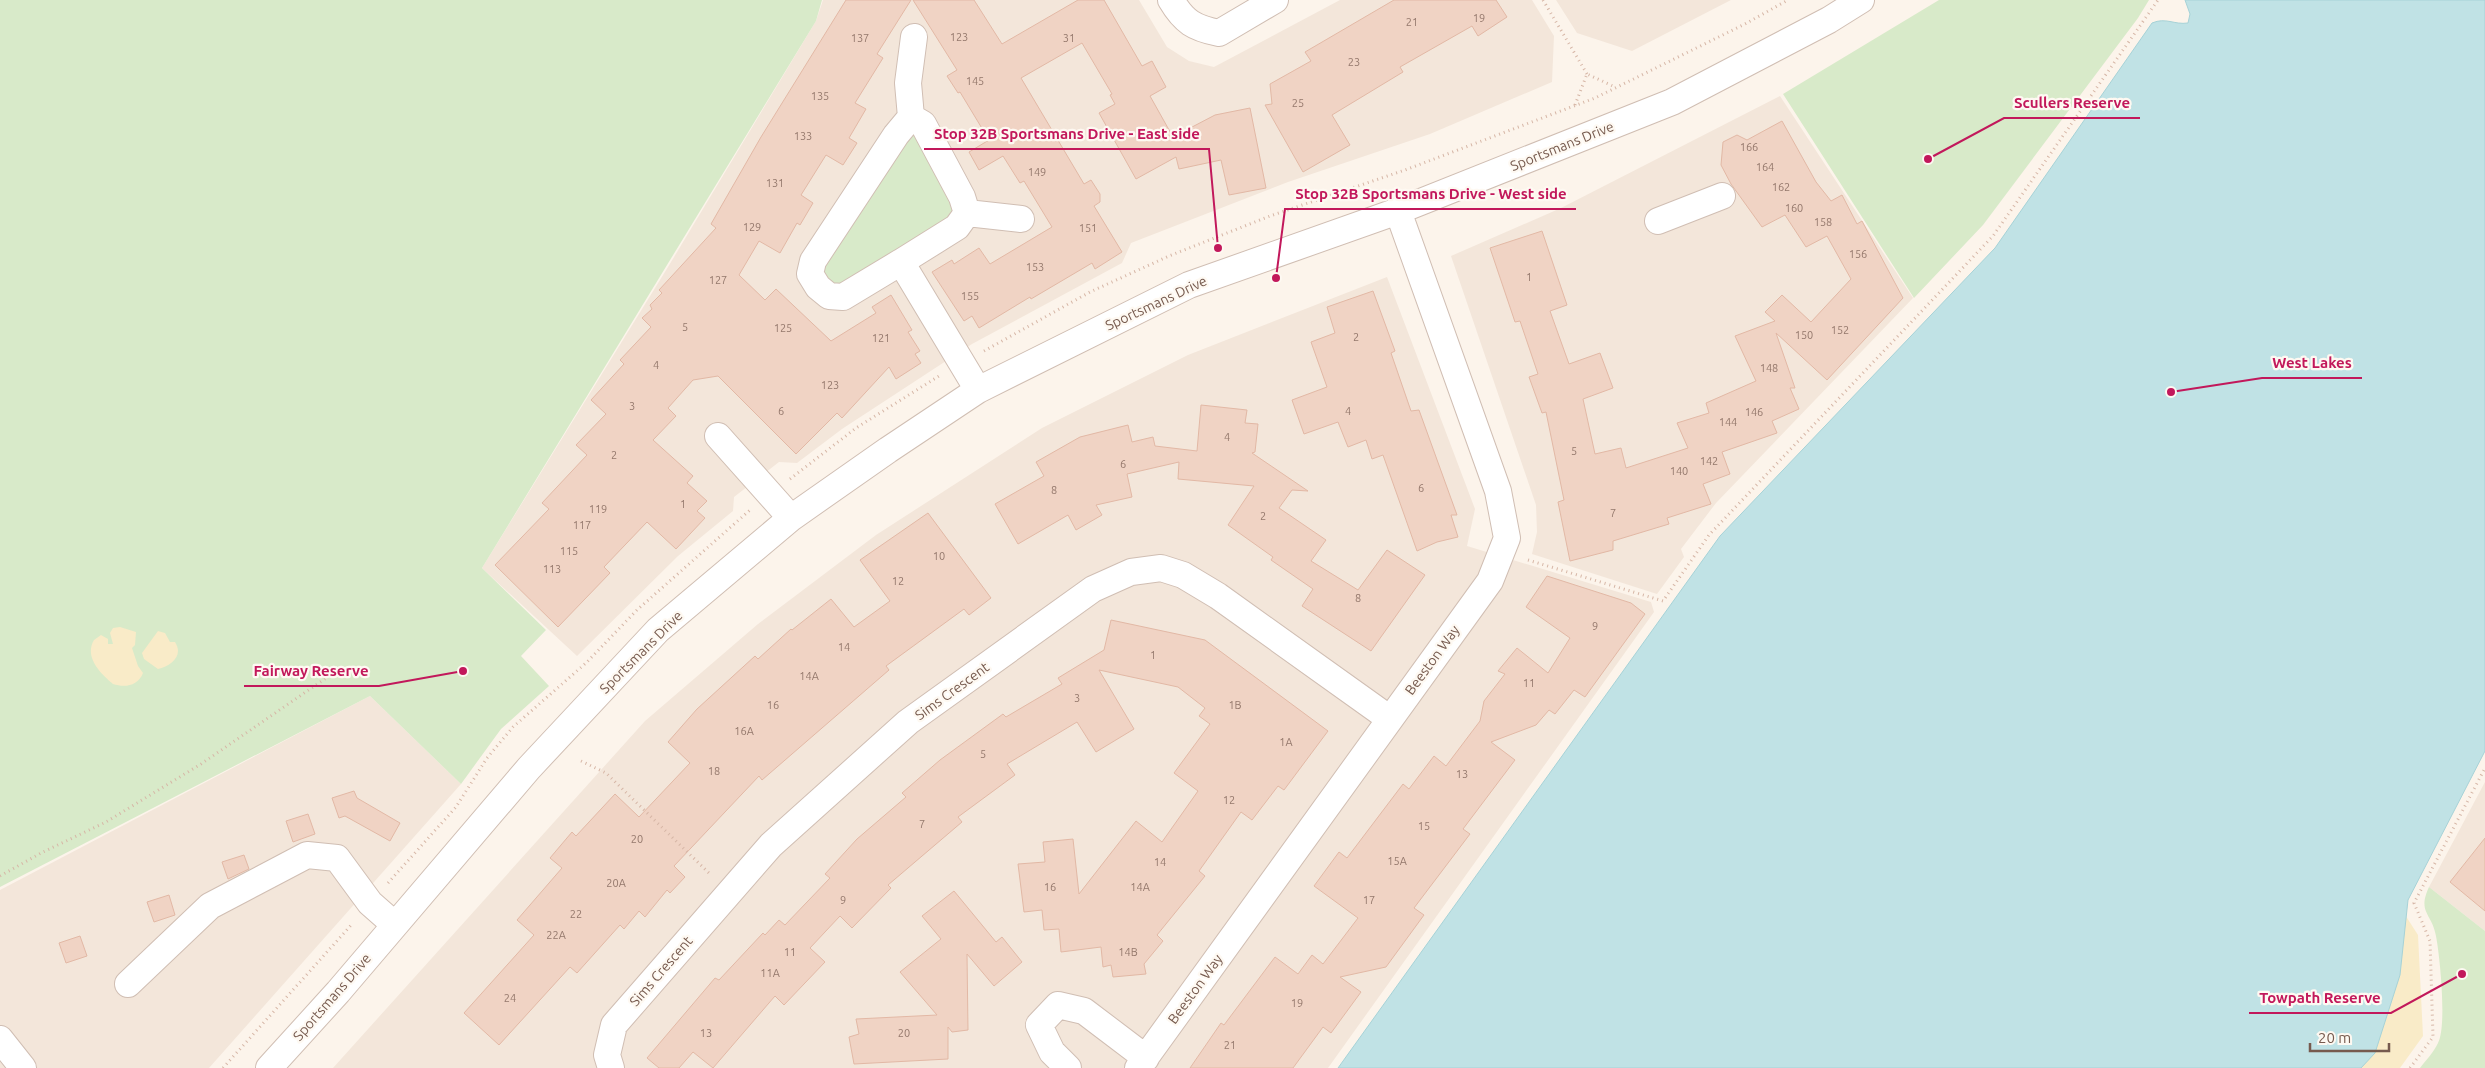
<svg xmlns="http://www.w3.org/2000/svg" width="2485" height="1068" font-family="Ubuntu,sans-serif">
  <rect width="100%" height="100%" fill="#fcf4eb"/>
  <path fill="#f3e6da" d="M 823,0 L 1139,0 L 1167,47 L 1189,61 L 1214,67 L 1340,0 L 1532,0 L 1554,36 L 1552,82 L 1430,134 L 1288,182 L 1131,243 L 1122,263 L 972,344 L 842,429 L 797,463 L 779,462 L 734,497 L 733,511 L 678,556 L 577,656 L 482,568 L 668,267 L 816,21 Z
    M 1556,0 L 1731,0 L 1632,51 L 1577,33 Z
    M 1780,96 L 1913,298 L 1716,503 L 1681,549 L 1684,557 L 1657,594 L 1532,554 L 1537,532 L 1536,505 L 1451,256 L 1561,208 Z
    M 1387,277 L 1475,509 L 1467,546 L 1651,602 L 1654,612 L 1328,1068 L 333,1068 L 645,721 L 758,624 L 876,535 L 1042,428 L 1188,355 Z
    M 370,696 L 461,784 L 209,1068 L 0,1068 L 0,890 Z
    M 2485,782 L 2485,931 L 2429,887 Z"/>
  <path fill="#d8eac9" d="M 0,0 L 822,0 L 816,21 L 482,568 L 546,630 L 521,656 L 549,686 L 501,729 L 461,784 L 370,696 L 0,887 Z
    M 1939,0 L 2149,0 L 2138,18 L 1983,225 L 1914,298 L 1783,94 Z
    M 911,117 L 967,213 L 843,297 L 813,261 Z
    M 2429,887 L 2485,931 L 2485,1068 L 2420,1068 C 2426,1060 2434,1052 2438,1043 C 2447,1026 2440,957 2436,936 C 2432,913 2417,913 2429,887 Z"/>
  <path fill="#f9ebc8" d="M 120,627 L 136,632 L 135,645 L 132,648 L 138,666 L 143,673 C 138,686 125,688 113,684 C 100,673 84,657 94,640 L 101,635 L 108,639 L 108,644 L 113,644 L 110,633 L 113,628 Z
    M 158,631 L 165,633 L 170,642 L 175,642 C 184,656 171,666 158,669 L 144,659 L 142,653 Z
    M 2400,907 L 2418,935 L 2423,1036 L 2400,1068 L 2340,1068 Z"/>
  <path fill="#c0e2e5" stroke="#a6d2d7" d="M 2185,0 L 2485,0 L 2485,751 L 2408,900 L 2400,975 L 2375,1053 L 2361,1068 L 1338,1068 L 1720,536 L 1995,248 L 2152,23 C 2166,17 2174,25 2188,23 L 2190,14 Z"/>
  <path fill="#f0d3c4" stroke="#e2b8a5" d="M 846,0 L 911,0 L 877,54 L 883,58 L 855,103 L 866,109 L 849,138 L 857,143 L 843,165 L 826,155 L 801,195 L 813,203 L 800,225 L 797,223 L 780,253 L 759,241 L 739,275 L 765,300 L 776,289 L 831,341 L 876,313 L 872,307 L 891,295 L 912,330 L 908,332 L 920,351 L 915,354 L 921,363 L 896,379 L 889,367 L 842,418 L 837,413 L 796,454 L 718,376 L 693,380 L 668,408 L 676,416 L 653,440 L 693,476 L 687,483 L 707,501 L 697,511 L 705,518 L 676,549 L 647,522 L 604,567 L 610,573 L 558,627 L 495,565 L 549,509 L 542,503 L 587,455 L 576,445 L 606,414 L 591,400 L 624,364 L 620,360 L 651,327 L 642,318 L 652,309 L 650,305 L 662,293 L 659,290 L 716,228 L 711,224 L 761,137 Z
    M 913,0 L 974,0 L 1002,44 L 1078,0 L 1104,0 L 1142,66 L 1152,61 L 1166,87 L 1150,96 L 1173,137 L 1215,115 L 1250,108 L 1266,188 L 1229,195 L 1221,160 L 1179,169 L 1176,157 L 1136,179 L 1099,113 L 1115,104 L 1110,95 L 1112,94 L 1082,43 L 1021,78 L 1084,184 L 1091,180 L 1100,194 L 1100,202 L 1094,206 L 1122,252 L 1095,269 L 1092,263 L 1031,299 L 1030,297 L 979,328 L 972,316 L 964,321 L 932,272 L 952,260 L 954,264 L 979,248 L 990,264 L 1052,227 L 1024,181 L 1020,183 L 1003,156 L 979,170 L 969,152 L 989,140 L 960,92 L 958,93 L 947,76 L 957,70 Z
    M 1394,0 L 1496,0 L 1507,17 L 1478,36 L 1472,26 L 1400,67 L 1403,72 L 1332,115 L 1350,145 L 1303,172 L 1265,105 L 1272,104 L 1270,84 L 1311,61 L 1305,52 Z
    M 1782,121 L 1816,182 L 1831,201 L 1842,195 L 1857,224 L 1862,221 L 1903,298 L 1827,380 L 1776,333 L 1795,388 L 1790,388 L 1799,409 L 1772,421 L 1777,433 L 1722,452 L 1730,474 L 1703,484 L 1711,504 L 1667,518 L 1669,524 L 1613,541 L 1613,550 L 1570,561 L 1558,502 L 1564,500 L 1546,412 L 1542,413 L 1529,377 L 1538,374 L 1520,321 L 1515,322 L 1490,248 L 1542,231 L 1567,305 L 1550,311 L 1569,364 L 1600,353 L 1613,388 L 1583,399 L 1595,454 L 1621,448 L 1626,468 L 1688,448 L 1677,423 L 1709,413 L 1706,403 L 1756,381 L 1735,336 L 1775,321 L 1765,312 L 1782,295 L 1811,322 L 1851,279 L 1827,236 L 1806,247 L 1785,215 L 1762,227 L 1731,184 L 1721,165 L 1723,142 L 1737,135 L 1747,140 Z
    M 1373,291 L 1395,351 L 1391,353 L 1411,411 L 1419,410 L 1457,515 L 1451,515 L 1458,537 L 1437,542 L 1417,551 L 1383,455 L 1372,459 L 1366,440 L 1348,447 L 1338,422 L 1304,434 L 1292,400 L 1327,387 L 1311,342 L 1335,333 L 1327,307 Z
    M 1201,405 L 1247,410 L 1245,423 L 1258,424 L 1255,452 L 1252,453 L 1308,491 L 1292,490 L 1279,508 L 1326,540 L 1311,561 L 1358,590 L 1387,550 L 1425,575 L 1371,651 L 1302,606 L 1313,589 L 1271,560 L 1273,557 L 1228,525 L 1254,486 L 1178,479 L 1179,462 L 1127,474 L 1132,497 L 1096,505 L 1102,515 L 1076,530 L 1068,515 L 1018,544 L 995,504 L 1044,476 L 1036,462 L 1080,437 L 1128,425 L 1132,442 L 1153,437 L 1155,446 L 1197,451 Z
    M 928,513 L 991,598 L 969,615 L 964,609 L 886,666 L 889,670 L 762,780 L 759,776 L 674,866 L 685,877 L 670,893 L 667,890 L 645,917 L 639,911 L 624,929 L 620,925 L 577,973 L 570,967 L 499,1045 L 464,1013 L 534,935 L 517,920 L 562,868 L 550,858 L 572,832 L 576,836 L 615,794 L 639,817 L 690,763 L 668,742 L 697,709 L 755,656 L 758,659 L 791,629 L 792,630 L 831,599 L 854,627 L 890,601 L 860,560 Z
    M 1547,576 L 1631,603 L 1645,614 L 1585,697 L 1574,690 L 1555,714 L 1549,710 L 1536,725 L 1491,742 L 1515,760 L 1463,829 L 1470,834 L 1414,908 L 1424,915 L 1386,967 L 1340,977 L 1361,992 L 1331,1033 L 1323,1027 L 1293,1068 L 1190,1068 L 1221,1023 L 1224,1025 L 1275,957 L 1298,974 L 1312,955 L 1323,964 L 1358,918 L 1314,886 L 1339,852 L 1347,858 L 1403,784 L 1409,789 L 1434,756 L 1446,766 L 1480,721 L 1484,701 L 1505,674 L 1498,671 L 1517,648 L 1548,673 L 1570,638 L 1526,607 Z
    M 1111,620 L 1205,640 L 1328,731 L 1284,790 L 1278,786 L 1252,820 L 1241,812 L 1199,871 L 1205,876 L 1157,935 L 1163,941 L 1144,964 L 1146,974 L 1113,977 L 1111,965 L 1103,967 L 1101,947 L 1061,952 L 1059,929 L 1044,930 L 1042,910 L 1024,912 L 1018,864 L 1045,862 L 1043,842 L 1073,839 L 1079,894 L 1136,821 L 1162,842 L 1198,791 L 1174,773 L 1210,724 L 1199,716 L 1205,708 L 1178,687 L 1099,670 L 1134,729 L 1096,752 L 1077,722 L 1007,764 L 1015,775 L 958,817 L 962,822 L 888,885 L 891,888 L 852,928 L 840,916 L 810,948 L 825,962 L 784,1005 L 775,996 L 713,1068 L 693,1052 L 679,1068 L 659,1068 L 647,1058 L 715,978 L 719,980 L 763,933 L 765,935 L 779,920 L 785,925 L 830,878 L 825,874 L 857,839 L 906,797 L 902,793 L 940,760 L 1003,714 L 1006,717 L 1062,684 L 1058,678 L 1104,650 Z
    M 354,791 L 357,798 L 400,823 L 390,841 L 345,816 L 339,818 L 332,798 Z
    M 308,814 L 315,834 L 293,842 L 286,821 Z
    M 2485,838 L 2485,911 L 2450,882 Z
    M 244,855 L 249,869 L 228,879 L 222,862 Z
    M 954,891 L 996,942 L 1002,937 L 1022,962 L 994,986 L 967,954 L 968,1030 L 952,1032 L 948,1027 L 948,1059 L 854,1064 L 849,1037 L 859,1034 L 856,1019 L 937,1015 L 900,972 L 941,939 L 922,916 Z
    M 169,895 L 175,915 L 154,922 L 147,902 Z
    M 80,936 L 87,956 L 66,963 L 59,943 Z"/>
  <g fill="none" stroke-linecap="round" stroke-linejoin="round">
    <g stroke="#d0beb3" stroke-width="28">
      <path id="minor" d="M 1171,0 C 1184,22 1194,28 1219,33 L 1275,0
        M 911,117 L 908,83 L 914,37
        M 967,213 L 1021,219
        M 1658,221 L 1722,196
        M 901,262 L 957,227 L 967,213 L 962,197 L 923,124 L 911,117 L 896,135 L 813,261 L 810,274 L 818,287 L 829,296 L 843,297 L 901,262 L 978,390
        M 718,436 L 791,518
        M 128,984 L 210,906 L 307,855 L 337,858 L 370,903 L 395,925
        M 0,1039 L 23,1068
        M 269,1068 L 338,992 L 529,768 L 658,630 L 791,518 L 888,450 L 978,390 L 1189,285 L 1398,211 L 1672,102 L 1829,20 L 1861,0
        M 611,1068 L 607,1055 L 614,1025 L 771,845 L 908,722 L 1093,589 L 1131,572 L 1161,568 L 1183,575 L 1218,596 L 1390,719
        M 1068,1068 L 1052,1052 L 1039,1025 L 1058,1005 L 1084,1011 L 1146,1058
        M 1138,1068 L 1490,581 L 1507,538 L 1498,491 L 1398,211"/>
    </g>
    <path stroke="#d6b6a6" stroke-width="3" stroke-dasharray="1 4" stroke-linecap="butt" d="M 1543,0 L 1587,74
      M 1575,105 L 1587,74 L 1615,87
      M 984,351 L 1090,292 L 1169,256 L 1270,216 L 1405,170 L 1595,98 L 1745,24 L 1788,0
      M 790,479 L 856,428 L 939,376
      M 1528,560 L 1663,601 L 1709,535 L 1993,236 L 2158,0
      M 581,761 L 606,773 L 711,875
      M 0,876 L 41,853 L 106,822 L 201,764 L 329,676
      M 388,883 L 456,807 L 487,758 L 513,727 L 586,663 L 637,610 L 750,510
      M 223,1068 L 353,923
      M 2410,1068 L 2433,1037 L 2430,941 L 2414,903 L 2485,768"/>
    <use href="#minor" stroke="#fff" stroke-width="26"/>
  </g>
  <g text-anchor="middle" stroke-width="4.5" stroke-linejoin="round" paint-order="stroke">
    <g font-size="11" fill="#94786c">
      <text x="1479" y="22">19</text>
      <text x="1412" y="26">21</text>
      <text x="959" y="41">123</text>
      <text x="860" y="42">137</text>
      <text x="1069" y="42">31</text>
      <text x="1354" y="66">23</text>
      <text x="975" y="85">145</text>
      <text x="820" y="100">135</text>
      <text x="1298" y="107">25</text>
      <text x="803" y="140">133</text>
      <text x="1749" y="151">166</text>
      <text x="1765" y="171">164</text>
      <text x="1037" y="176">149</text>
      <text x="775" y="187">131</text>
      <text x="1781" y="191">162</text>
      <text x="1794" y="212">160</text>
      <text x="1823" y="226">158</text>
      <text x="752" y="231">129</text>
      <text x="1088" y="232">151</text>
      <text x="1858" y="258">156</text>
      <text x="1035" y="271">153</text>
      <text x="1529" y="281">1</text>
      <text x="718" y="284">127</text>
      <text x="970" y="300">155</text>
      <text x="685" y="331">5</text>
      <text x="783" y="332">125</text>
      <text x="1840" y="334">152</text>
      <text x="1804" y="339">150</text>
      <text x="1356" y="341">2</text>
      <text x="881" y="342">121</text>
      <text x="656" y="369">4</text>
      <text x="1769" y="372">148</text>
      <text x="830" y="389">123</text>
      <text x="632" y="410">3</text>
      <text x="781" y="415">6</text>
      <text x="1348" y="415">4</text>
      <text x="1754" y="416">146</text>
      <text x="1728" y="426">144</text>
      <text x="1227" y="441">4</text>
      <text x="1574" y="455">5</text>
      <text x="614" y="459">2</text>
      <text x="1709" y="465">142</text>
      <text x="1123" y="468">6</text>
      <text x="1679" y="475">140</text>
      <text x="1421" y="492">6</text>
      <text x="1054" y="494">8</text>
      <text x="683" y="508">1</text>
      <text x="598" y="513">119</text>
      <text x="1613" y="517">7</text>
      <text x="1263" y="520">2</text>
      <text x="582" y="529">117</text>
      <text x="569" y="555">115</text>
      <text x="939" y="560">10</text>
      <text x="552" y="573">113</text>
      <text x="898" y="585">12</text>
      <text x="1358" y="602">8</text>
      <text x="1595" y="630">9</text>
      <text x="844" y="651">14</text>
      <text x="1153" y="659">1</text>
      <text x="809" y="680">14A</text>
      <text x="1529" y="687">11</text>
      <text x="1077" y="702">3</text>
      <text x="773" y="709">16</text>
      <text x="1235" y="709">1B</text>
      <text x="744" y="735">16A</text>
      <text x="1286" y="746">1A</text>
      <text x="983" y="758">5</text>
      <text x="714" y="775">18</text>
      <text x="1462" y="778">13</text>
      <text x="1229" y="804">12</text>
      <text x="922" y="828">7</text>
      <text x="1424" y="830">15</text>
      <text x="637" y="843">20</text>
      <text x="1397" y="865">15A</text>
      <text x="1160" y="866">14</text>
      <text x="616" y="887">20A</text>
      <text x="1050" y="891">16</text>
      <text x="1140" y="891">14A</text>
      <text x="843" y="904">9</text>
      <text x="1369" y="904">17</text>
      <text x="576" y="918">22</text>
      <text x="556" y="939">22A</text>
      <text x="790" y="956">11</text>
      <text x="1128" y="956">14B</text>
      <text x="770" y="977">11A</text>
      <text x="510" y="1002">24</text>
      <text x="1297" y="1007">19</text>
      <text x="706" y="1037">13</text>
      <text x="904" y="1037">20</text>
      <text x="1230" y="1049">21</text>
    </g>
    <g font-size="14" fill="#765a4e" stroke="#fef9f2">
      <text transform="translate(1562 146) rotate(-22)" y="5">Sportsmans Drive</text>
      <text transform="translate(1156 303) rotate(-25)" y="5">Sportsmans Drive</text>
      <text transform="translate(641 652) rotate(-45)" y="5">Sportsmans Drive</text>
      <text transform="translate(1432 660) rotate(-54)" y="5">Beeston Way</text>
      <text transform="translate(952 691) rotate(-36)" y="5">Sims Crescent</text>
      <text transform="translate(661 971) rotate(-49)" y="5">Sims Crescent</text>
      <text transform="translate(1195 989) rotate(-54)" y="5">Beeston Way</text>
      <text transform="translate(332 997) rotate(-49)" y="5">Sportsmans Drive</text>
    </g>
  </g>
  <path fill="none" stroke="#c2185b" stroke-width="2" d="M1928 159L2004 118H2140M1218 248L1209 149H924M1276 278L1285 209H1576M2171 392L2262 378H2362M463 671L379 686H244M2462 974L2391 1013H2249"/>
  <g fill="#c2185b" stroke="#fef9f2" stroke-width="2">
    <circle cx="1928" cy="159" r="5"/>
    <circle cx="1218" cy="248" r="5"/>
    <circle cx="1276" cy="278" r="5"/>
    <circle cx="2171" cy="392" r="5"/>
    <circle cx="463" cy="671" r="5"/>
    <circle cx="2462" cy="974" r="5"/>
  </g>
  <g font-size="15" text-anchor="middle" font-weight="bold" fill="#c2185b" stroke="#fef9f2" stroke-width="4.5" stroke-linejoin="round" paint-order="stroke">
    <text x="2072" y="108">Scullers Reserve</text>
    <text x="1067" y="139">Stop 32B Sportsmans Drive - East side</text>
    <text x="1431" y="199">Stop 32B Sportsmans Drive - West side</text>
    <text x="2312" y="368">West Lakes</text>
    <text x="311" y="676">Fairway Reserve</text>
    <text x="2320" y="1003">Towpath Reserve</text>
  </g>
  <path d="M2310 1043v8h79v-8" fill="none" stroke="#765a4e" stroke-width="2.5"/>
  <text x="2318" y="1043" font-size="15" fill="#765a4e" stroke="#fef9f2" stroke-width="4" paint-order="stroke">20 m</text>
</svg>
